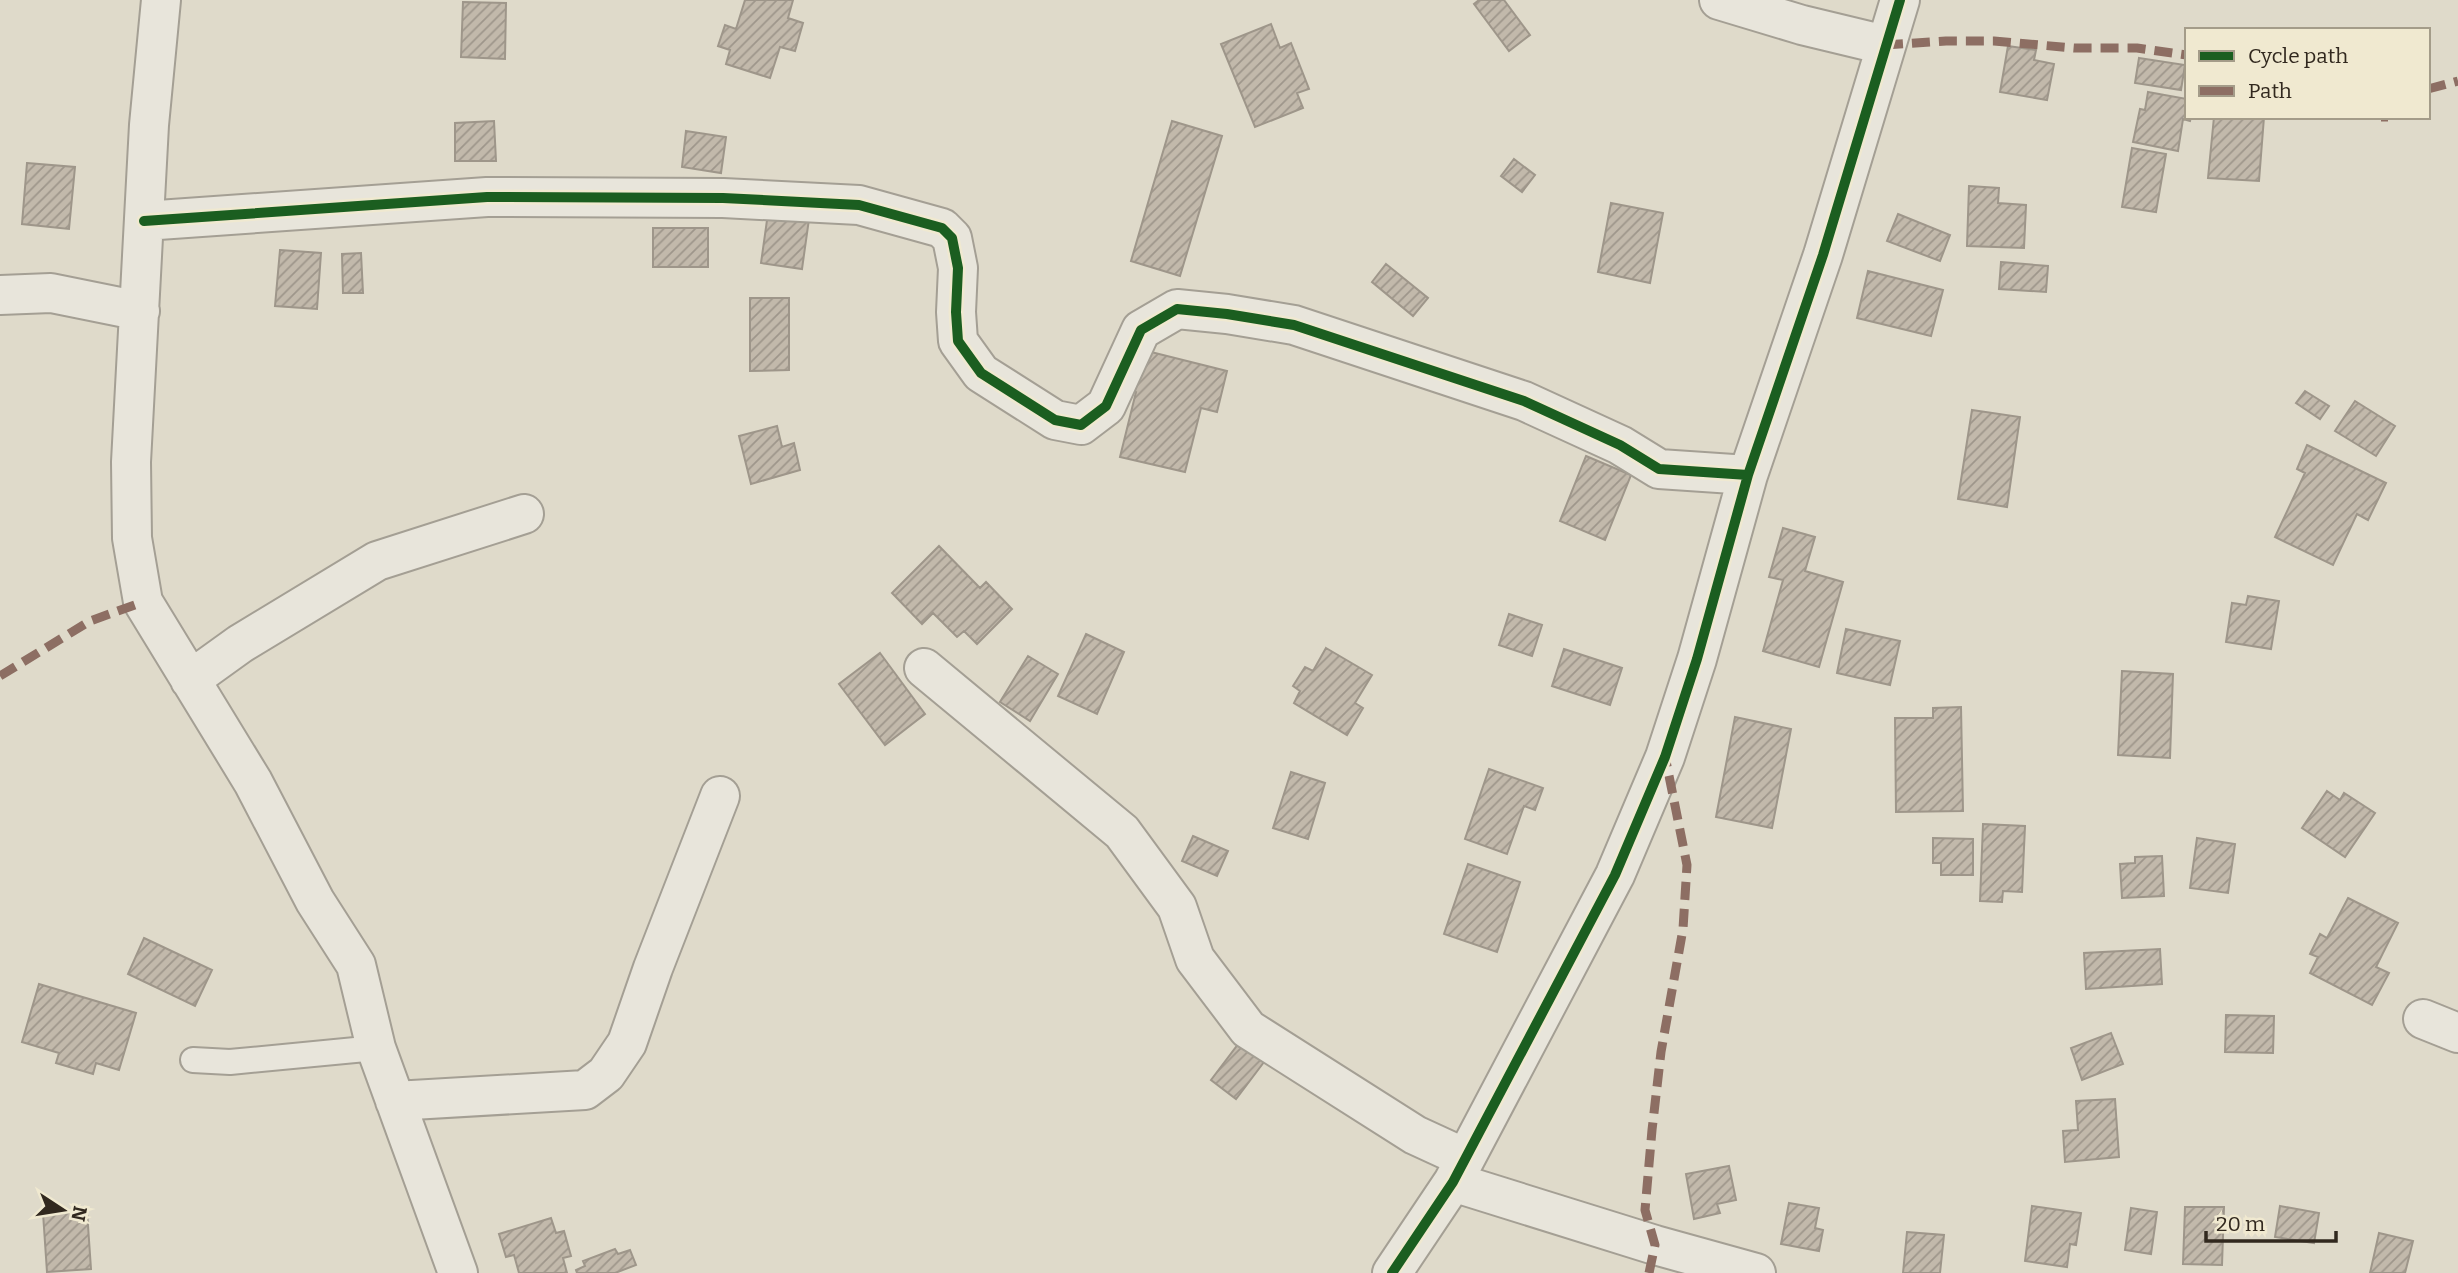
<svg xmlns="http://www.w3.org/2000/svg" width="2458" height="1273" font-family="Bitter,serif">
  <defs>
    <pattern id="building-hatch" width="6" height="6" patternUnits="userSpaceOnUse" patternTransform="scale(1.75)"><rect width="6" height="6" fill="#c2b9ab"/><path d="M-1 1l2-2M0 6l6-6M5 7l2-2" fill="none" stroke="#9e968b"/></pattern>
  </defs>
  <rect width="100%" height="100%" fill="#dfdaca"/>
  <path fill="url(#building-hatch)" stroke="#9e968a" stroke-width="2" d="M 745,0 L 793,0 L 788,18 L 803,23 L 795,51 L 780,47 L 770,78 L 726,64 L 730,50 L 718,46 L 725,25 L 736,29 Z
    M 1479,0 L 1504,0 L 1530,35 L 1509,51 L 1474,4 Z
    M 463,2 L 506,3 L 505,59 L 461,57 Z
    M 1271,24 L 1280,48 L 1291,43 L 1309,89 L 1297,93 L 1303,108 L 1255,127 L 1221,44 Z
    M 2008,46 L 2036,50 L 2034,60 L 2054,64 L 2047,100 L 2000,92 Z
    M 2139,58 L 2185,65 L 2181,90 L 2135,83 Z
    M 2148,92 L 2187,99 L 2187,117 L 2191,117 L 2190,121 L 2183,119 L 2178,151 L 2133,142 L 2140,109 L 2145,110 Z
    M 2214,117 L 2264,117 L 2259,181 L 2208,178 Z
    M 494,121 L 496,161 L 455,161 L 455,123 Z
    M 1172,121 L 1222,136 L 1180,276 L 1131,261 Z
    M 686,131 L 726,137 L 721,173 L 682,167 Z
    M 2132,148 L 2166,154 L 2156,212 L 2122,207 Z
    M 1514,159 L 1535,175 L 1522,192 L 1501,176 Z
    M 27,163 L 75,167 L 69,229 L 22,224 Z
    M 1969,186 L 1999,188 L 1998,203 L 2026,205 L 2024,248 L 1967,246 Z
    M 1611,203 L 1663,213 L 1650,283 L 1598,272 Z
    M 768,213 L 809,219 L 802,269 L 761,263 Z
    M 1898,214 L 1950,235 L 1940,261 L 1887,241 Z
    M 653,228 L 708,228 L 708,267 L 653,267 Z
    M 280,250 L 321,253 L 317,309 L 275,306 Z
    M 361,253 L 363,293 L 343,293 L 342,254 Z
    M 2001,262 L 2048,266 L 2046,292 L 1999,289 Z
    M 1386,264 L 1428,298 L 1413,316 L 1372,282 Z
    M 1868,271 L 1943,290 L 1931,336 L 1857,318 Z
    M 750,298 L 789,298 L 789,370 L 750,371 Z
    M 1151,352 L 1227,371 L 1217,412 L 1201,408 L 1185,472 L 1120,457 L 1136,392 L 1128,389 L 1135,363 L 1147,365 Z
    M 2305,391 L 2329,406 L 2320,419 L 2296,403 Z
    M 2355,401 L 2395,426 L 2376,456 L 2335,431 Z
    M 1972,410 L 2020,417 L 2007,507 L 1958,499 Z
    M 777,426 L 782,447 L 794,443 L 800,470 L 751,484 L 739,436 Z
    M 2307,445 L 2386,483 L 2368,520 L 2357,514 L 2333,565 L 2275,537 L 2305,473 L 2297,469 Z
    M 1586,456 L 1631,475 L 1605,540 L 1560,521 Z
    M 1783,528 L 1815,537 L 1805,571 L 1843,582 L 1819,667 L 1763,651 L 1783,580 L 1769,577 Z
    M 939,546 L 980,588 L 986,582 L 1012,609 L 977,644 L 964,631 L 957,637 L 933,613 L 922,624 L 892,593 Z
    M 2248,596 L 2279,601 L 2271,649 L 2226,642 L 2232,603 L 2246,605 Z
    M 1509,614 L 1542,625 L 1532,656 L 1499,645 Z
    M 1846,629 L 1900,641 L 1890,685 L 1837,673 Z
    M 1086,634 L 1124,652 L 1097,714 L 1058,696 Z
    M 1326,648 L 1372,675 L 1355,703 L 1363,708 L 1347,735 L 1294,703 L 1300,691 L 1293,686 L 1305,667 L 1313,671 Z
    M 1564,649 L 1622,668 L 1610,705 L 1552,686 Z
    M 880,653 L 925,714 L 885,745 L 839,684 Z
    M 1028,656 L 1058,674 L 1030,721 L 1000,702 Z
    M 2122,671 L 2173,674 L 2170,758 L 2118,755 Z
    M 1961,707 L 1963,811 L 1896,812 L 1895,718 L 1933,718 L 1933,708 Z
    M 1735,717 L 1791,729 L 1772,828 L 1716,817 Z
    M 1489,769 L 1543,788 L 1535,810 L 1524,806 L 1507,854 L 1465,839 Z
    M 1291,772 L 1325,783 L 1308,839 L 1273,828 Z
    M 2327,791 L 2340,800 L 2344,793 L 2375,813 L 2345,857 L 2302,828 Z
    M 1983,824 L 2025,826 L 2022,892 L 2003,891 L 2002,902 L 1980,901 Z
    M 1193,836 L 1228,851 L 1217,876 L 1182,861 Z
    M 1933,838 L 1973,839 L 1973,875 L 1941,875 L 1941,863 L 1933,863 Z
    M 2197,838 L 2235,844 L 2228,893 L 2190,888 Z
    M 2162,856 L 2164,896 L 2122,898 L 2120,864 L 2135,863 L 2135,857 Z
    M 1468,864 L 1520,882 L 1497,952 L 1444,934 Z
    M 2348,898 L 2398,923 L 2376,967 L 2389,973 L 2372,1005 L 2310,973 L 2318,957 L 2310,954 L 2320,934 L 2327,938 Z
    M 144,938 L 212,970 L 195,1006 L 128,974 Z
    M 2160,949 L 2162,984 L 2086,989 L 2084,953 Z
    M 39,984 L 136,1013 L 119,1070 L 96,1063 L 93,1074 L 56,1063 L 59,1053 L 22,1042 Z
    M 2226,1015 L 2274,1016 L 2273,1053 L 2225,1052 Z
    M 2111,1033 L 2123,1064 L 2082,1080 L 2071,1048 Z
    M 1239,1043 L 1264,1062 L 1236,1099 L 1211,1080 Z
    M 2115,1099 L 2119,1157 L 2065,1162 L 2063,1131 L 2078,1130 L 2076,1101 Z
    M 1729,1166 L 1736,1200 L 1717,1204 L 1720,1213 L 1694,1219 L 1686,1174 Z
    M 1789,1203 L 1819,1208 L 1815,1228 L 1823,1230 L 1819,1251 L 1781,1244 Z
    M 2032,1206 L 2081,1213 L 2076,1245 L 2070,1244 L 2067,1267 L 2025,1261 Z
    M 2280,1206 L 2319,1213 L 2314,1243 L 2275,1237 Z
    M 2185,1207 L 2224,1207 L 2222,1265 L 2183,1264 Z
    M 2131,1208 L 2157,1212 L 2151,1254 L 2125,1250 Z
    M 87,1211 L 91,1269 L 47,1272 L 43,1213 Z
    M 551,1218 L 556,1233 L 564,1231 L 571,1256 L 563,1258 L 567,1273 L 519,1273 L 514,1255 L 506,1257 L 499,1234 Z
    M 1907,1232 L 1944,1235 L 1940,1273 L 1903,1273 Z
    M 2379,1233 L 2413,1241 L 2405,1273 L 2370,1273 Z
    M 615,1249 L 618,1254 L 630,1250 L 636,1265 L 615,1273 L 577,1273 L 576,1270 L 585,1266 L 583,1261 Z"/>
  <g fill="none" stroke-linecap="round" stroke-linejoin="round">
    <g stroke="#a49f94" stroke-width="28">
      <path id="lane" d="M 193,1060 L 230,1062 L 376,1048"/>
    </g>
    <g stroke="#a49f94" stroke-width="42">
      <path id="street" d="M 161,0 L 149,125 L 131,462 L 132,538 L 143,602 L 253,782 L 315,901 L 356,965 L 376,1048 L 458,1273
        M 1719,0 L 1802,25 L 1885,45
        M 144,221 L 487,197 L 723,198 L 859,205 L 942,228 L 952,238 L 958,268 L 956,312 L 958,341 L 981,373 L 1055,420 L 1081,425 L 1106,406 L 1141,330 L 1177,309 L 1227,314 L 1294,325 L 1524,401 L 1620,445 L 1659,469 L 1748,475
        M 0,295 L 51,293 L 140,311
        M 924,668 L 1122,832 L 1177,907 L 1195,959 L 1248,1029 L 1415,1135 L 1465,1158
        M 190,680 L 240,644 L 377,561 L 524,514
        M 2423,1019 L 2458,1033
        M 395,1101 L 585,1090 L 606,1074 L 627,1043 L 653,968 L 720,796
        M 1453,1182 L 1655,1245 L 1756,1273
        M 1392,1273 L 1453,1182 L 1615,875 L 1665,757 L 1697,659 L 1748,475 L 1823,255 L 1900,0"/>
    </g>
    <use href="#lane" stroke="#e8e5db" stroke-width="24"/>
    <use href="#street" stroke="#e8e5db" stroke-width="38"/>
    <path stroke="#8d6e63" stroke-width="9" stroke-dasharray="18 9" stroke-linecap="butt" d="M 1885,45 L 1946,41 L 1994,41 L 2074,48 L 2137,48 L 2187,55
      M 2428,89 L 2458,81
      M 2381,117 L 2388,117
      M 0,676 L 90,621 L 143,602
      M 1649,1273 L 1655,1245 L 1645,1210 L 1652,1130 L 1661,1052 L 1683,929 L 1687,865 L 1666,761"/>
    <g stroke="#f0e9d0" stroke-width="15">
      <path id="cycleway" d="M 144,221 L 487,197 L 723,198 L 859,205 L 942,228 L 952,238 L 958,268 L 956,312 L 958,341 L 981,373 L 1055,420 L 1081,425 L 1106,406 L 1141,330 L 1177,309 L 1227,314 L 1294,325 L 1524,401 L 1620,445 L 1659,469 L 1748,475
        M 1392,1273 L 1453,1182 L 1615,875 L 1665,757 L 1697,659 L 1748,475 L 1823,255 L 1900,0"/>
    </g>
    <use href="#cycleway" stroke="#1b5e20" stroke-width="10"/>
  </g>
  <rect x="2185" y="28" width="245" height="91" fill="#f0e9d0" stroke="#a49c89" stroke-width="2"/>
  <rect x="2199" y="51" width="35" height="10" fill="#1b5e20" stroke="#a49c89" stroke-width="2"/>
  <text x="2248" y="63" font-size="21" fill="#31281e">Cycle path</text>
  <rect x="2199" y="86" width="35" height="10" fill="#8d6e63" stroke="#a49c89" stroke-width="2"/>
  <text x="2248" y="98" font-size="21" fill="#31281e">Path</text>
  <g transform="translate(63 1210) rotate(102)" stroke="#f0e9d0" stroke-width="5" paint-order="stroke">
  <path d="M0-5L12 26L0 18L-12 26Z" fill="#31281e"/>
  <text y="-10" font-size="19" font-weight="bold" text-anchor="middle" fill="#31281e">N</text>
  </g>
  <path d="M2206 1231v10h130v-10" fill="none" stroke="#31281e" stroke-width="3.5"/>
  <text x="2216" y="1231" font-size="21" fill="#31281e" stroke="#f0e9d0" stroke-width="5" paint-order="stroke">20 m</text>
</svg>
